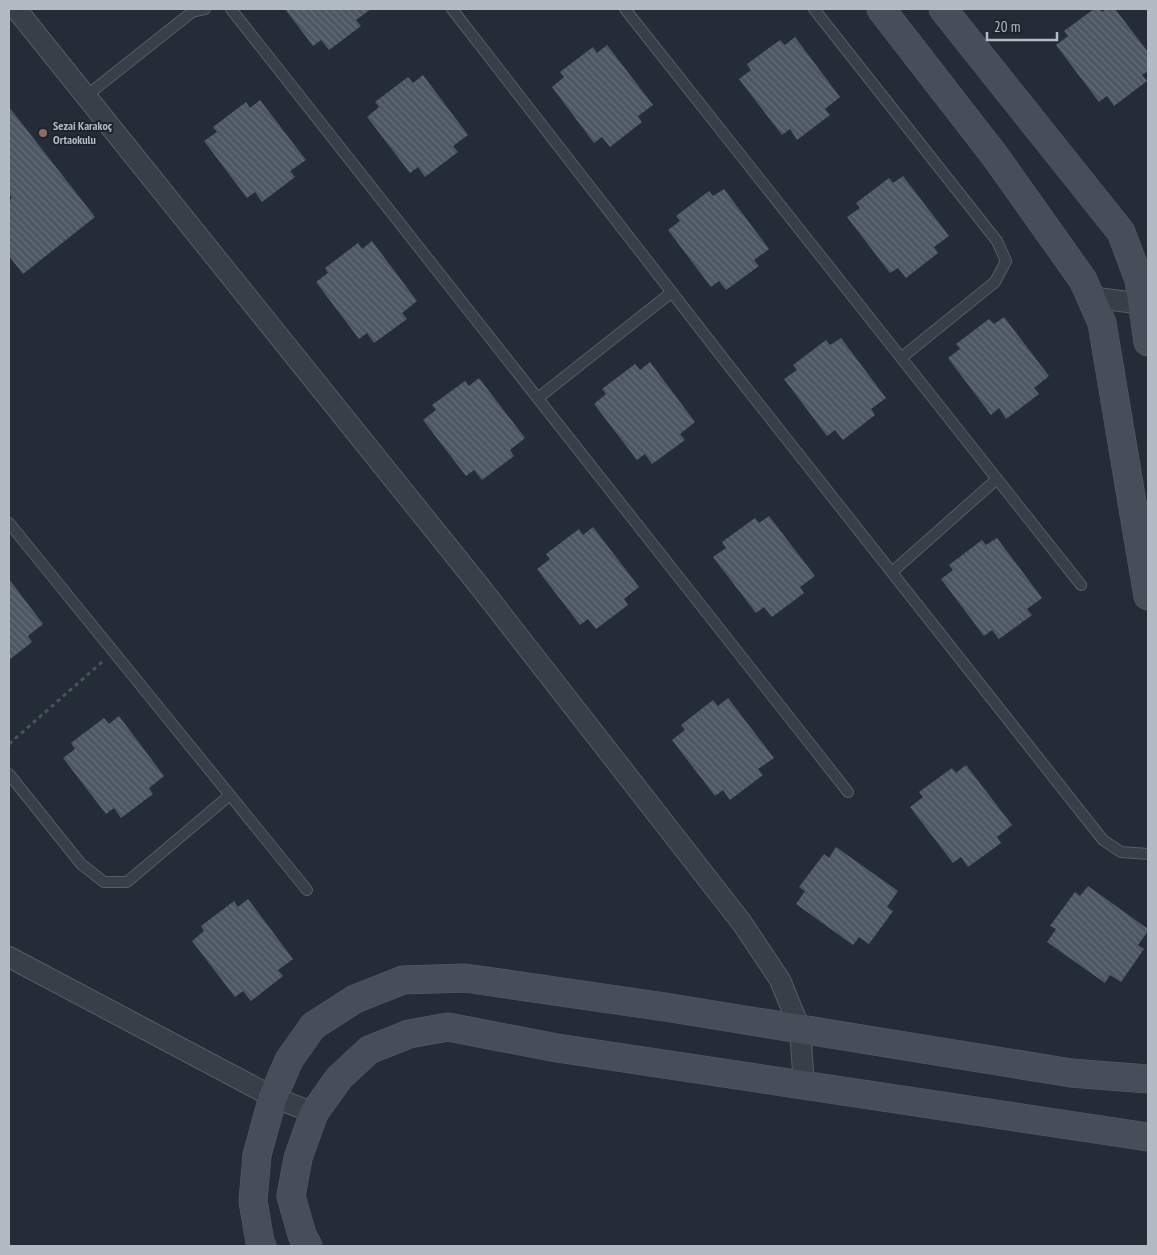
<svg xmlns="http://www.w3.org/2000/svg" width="1157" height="1255" font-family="'PT Sans Narrow',sans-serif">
  <defs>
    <pattern id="building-back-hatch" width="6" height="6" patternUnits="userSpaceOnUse" patternTransform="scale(1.25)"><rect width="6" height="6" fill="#4d5762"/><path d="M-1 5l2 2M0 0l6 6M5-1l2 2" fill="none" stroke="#646d77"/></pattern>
  </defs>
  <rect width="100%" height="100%" fill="#242d37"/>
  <path fill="url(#building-back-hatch)" d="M 285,9 L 371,9 L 356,20 L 361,26 L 329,50 L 321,40 L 313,46 Z
    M 1094,9 L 1099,9 L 1102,12 L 1106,9 L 1115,9 L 1148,52 L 1148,71 L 1142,75 L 1147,81 L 1114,106 L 1107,96 L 1099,102 L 1056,45 L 1068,36 L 1064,31 Z
    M 795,37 L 840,97 L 825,109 L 830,115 L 797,140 L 790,129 L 782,135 L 739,79 L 751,70 L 747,64 L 780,40 L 785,45 Z
    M 607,45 L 653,105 L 638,116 L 642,122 L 610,147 L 602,137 L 594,143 L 552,87 L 564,77 L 560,72 L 593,47 L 597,53 Z
    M 423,75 L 468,135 L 453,146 L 458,152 L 425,177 L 418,167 L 410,173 L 367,117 L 379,107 L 375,102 L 408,77 L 413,83 Z
    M 260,100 L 306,160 L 290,171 L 295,177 L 262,202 L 255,192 L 247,198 L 204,141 L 217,132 L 213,127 L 246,102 L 250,108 Z
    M 9,107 L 95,217 L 23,274 L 9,256 L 9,201 L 12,198 L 9,194 Z
    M 903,176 L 949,236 L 934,247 L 938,253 L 906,278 L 898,268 L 890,273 L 847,217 L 860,208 L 856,203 L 889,178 L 893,183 Z
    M 724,189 L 769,249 L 754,260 L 759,266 L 726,290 L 719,281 L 711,287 L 668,230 L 680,221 L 676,216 L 709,191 L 713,196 Z
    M 372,241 L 417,301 L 402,313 L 407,319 L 374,343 L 367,333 L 359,339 L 316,282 L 328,273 L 325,268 L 358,243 L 362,249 Z
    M 1004,317 L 1049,376 L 1034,388 L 1039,394 L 1006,419 L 999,408 L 991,415 L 948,358 L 960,349 L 956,344 L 989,319 L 994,324 Z
    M 841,338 L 886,398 L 871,409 L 875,415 L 843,440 L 835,430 L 827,436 L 784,379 L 797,370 L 793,365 L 826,340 L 830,345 Z
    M 650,362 L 695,422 L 680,434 L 685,440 L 652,464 L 645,454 L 637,460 L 594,404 L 606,394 L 602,389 L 635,364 L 640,370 Z
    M 479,378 L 525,438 L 510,450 L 514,456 L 482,480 L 474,470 L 466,476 L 423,420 L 436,410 L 432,405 L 465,381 L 469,386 Z
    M 769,516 L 815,576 L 800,587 L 804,593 L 772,617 L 764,607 L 756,613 L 713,557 L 726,548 L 722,542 L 755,518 L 759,523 Z
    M 593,527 L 639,587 L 624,599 L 628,605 L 596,629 L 588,619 L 580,625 L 537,569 L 550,559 L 546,554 L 579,529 L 583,535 Z
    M 997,538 L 1042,598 L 1027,609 L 1032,615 L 999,639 L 992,630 L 984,636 L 941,579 L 953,570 L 949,565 L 982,540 L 986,545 Z
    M 9,579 L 43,624 L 28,636 L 32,642 L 9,660 Z
    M 728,698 L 774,758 L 758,769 L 763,775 L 730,800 L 723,790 L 715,796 L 672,740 L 685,730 L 681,725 L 713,700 L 718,706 Z
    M 119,716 L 164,776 L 149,788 L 153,794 L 121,818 L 114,808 L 106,814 L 63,758 L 75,749 L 71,743 L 104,718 L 109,724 Z
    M 966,765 L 1012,825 L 997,837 L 1001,843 L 968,867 L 961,857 L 953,863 L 910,807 L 923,797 L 919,792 L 952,768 L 956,773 Z
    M 836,847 L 898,891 L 887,907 L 893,911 L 869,944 L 859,937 L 853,945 L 796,904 L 805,891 L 799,887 L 824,854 L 829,858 Z
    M 1088,886 L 1148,929 L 1148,931 L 1138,945 L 1144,949 L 1121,982 L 1110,975 L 1105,983 L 1047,942 L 1056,929 L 1050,926 L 1075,892 L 1080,896 Z
    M 248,899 L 293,959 L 278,970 L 283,976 L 251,1001 L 243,991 L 235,997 L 192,941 L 204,931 L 201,926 L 234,901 L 238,907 Z"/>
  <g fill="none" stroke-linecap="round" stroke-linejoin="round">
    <g stroke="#555d65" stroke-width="12">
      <path id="lane" d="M 231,9 L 848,792
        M 452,9 L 729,366 L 1103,840 L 1121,852 L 1148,854
        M 625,9 L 1081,585
        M 814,9 L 997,241 L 1006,261 L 995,282 L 901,358
        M 86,96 L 192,12 L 205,9
        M 538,398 L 672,292
        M 9,523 L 307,890
        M 892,572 L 997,479
        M 9,774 L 81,864 L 104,882 L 127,882 L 230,795"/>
    </g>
    <g stroke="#555d65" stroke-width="22">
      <path id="street" d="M 16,9 L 477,583 L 742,923 L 780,980 L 800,1029 L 804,1085
        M 1090,297 L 1143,304 L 1148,304
        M 9,957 L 273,1097 L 314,1113"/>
    </g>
    <g stroke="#555d65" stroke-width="29">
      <path id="secondary" d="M 881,9 L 995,156 L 1083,280 L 1102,323 L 1136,526 L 1148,596
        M 943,9 L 1121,232 L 1139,280 L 1148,342
        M 262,1246 L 260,1242 L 253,1201 L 257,1155 L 273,1097 L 289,1060 L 313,1026 L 355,999 L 403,980 L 465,978 L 665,1007 L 1071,1073 L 1148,1079
        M 308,1246 L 302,1235 L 291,1196 L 298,1158 L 314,1113 L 339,1078 L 369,1050 L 409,1034 L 448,1027 L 557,1048 L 1148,1137"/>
    </g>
    <path stroke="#465657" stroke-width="3" stroke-dasharray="4 4" stroke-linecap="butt" d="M 9,744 L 102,662"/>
    <use href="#lane" stroke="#373f48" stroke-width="10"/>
    <use href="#street" stroke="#373f48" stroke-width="20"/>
    <use href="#secondary" stroke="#464e5a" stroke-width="28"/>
  </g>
  <circle fill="#8d6e63" stroke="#1d242c" stroke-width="2" cx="43" cy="133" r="5"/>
  <g text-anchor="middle" stroke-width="4" stroke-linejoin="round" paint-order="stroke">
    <g font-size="12" font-weight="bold" fill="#b2bac4" stroke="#1d242c" text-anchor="start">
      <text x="53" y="130">Sezai Karakoç<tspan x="53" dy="14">Ortaokulu</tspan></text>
    </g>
  </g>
  <rect width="1157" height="1255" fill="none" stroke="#b2bac4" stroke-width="20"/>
  <path d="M987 32v8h70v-8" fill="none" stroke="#b2bac4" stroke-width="2.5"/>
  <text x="994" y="32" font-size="15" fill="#b2bac4" stroke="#1d242c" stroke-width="4" paint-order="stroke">20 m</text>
</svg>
